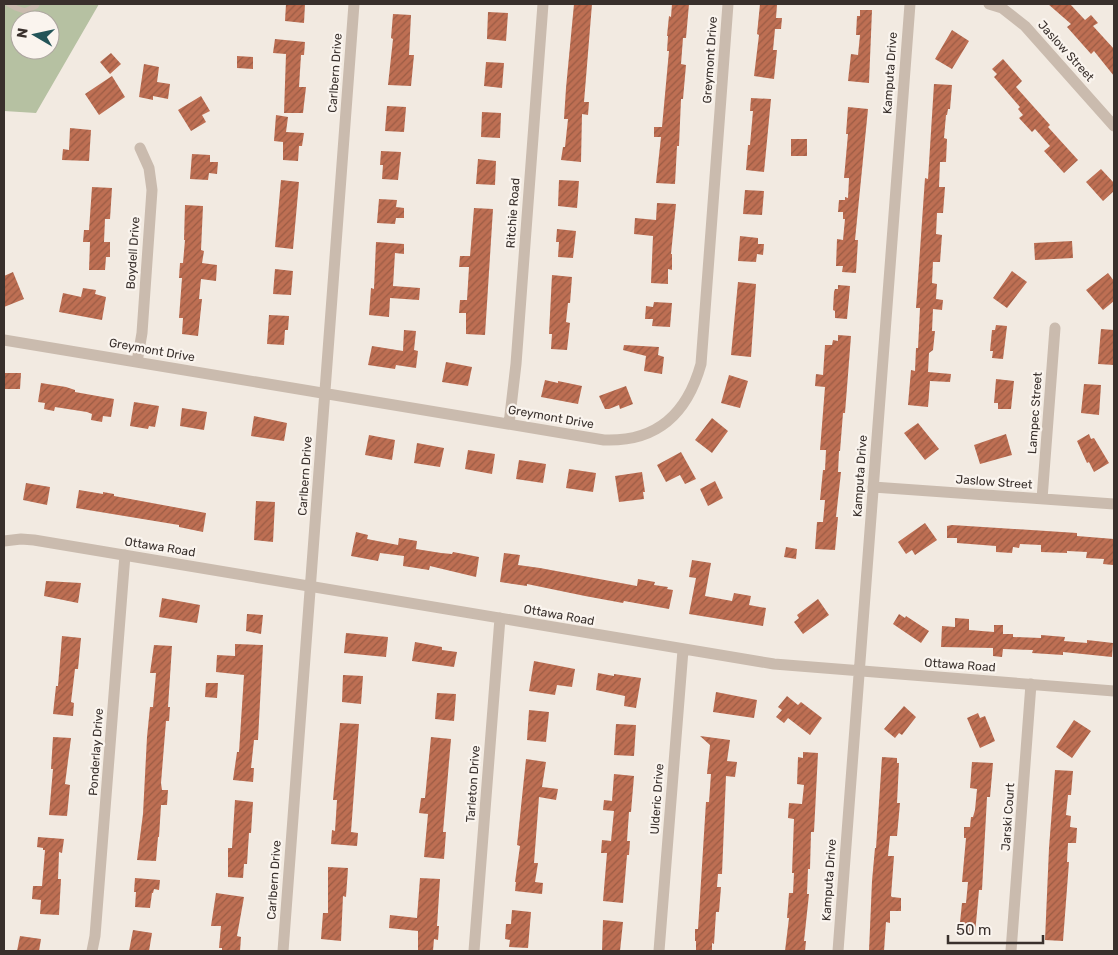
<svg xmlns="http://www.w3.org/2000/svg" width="1118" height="955" font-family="Rubik,sans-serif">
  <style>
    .grass { fill: #b6c1a2; fill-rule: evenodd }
    .building { fill: url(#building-hatch) }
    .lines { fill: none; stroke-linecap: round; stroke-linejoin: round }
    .service { stroke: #cabbae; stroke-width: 5.5 }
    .minor { stroke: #cabbae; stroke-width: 11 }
    .labels { text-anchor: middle; stroke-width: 4.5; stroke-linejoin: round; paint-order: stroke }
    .street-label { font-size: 12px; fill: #39302c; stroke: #faf4ee }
  </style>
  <defs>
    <pattern id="building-hatch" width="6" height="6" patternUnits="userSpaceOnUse" patternTransform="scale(1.25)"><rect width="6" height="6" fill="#be6f53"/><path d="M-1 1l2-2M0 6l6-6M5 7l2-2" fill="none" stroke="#9b5c45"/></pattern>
  </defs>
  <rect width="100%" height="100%" fill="#f2eae1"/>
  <!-- grass -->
  <path class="grass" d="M4,4H99L36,113L4,111ZM20,20H50V50H20Z"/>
  <!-- building -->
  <path class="building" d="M286,4H305L304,23L285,21Z
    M574,4H592L584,102H589L588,115L582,114L581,162L561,160L563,147H565L568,119H564L566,88Z
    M672,4H689L686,38H683L681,64L686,65L683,99H681L679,146H677L675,184L656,183L661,137H654V127H662L669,51H667L668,36H667L669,16L671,17Z
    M760,4L777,5L776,18H782L781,29H775L773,50H777L774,79L754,76L759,35L757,34Z
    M1048,4H1070L1085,20L1091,15L1098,23L1093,26L1114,49V76L1094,51L1091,54L1067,27L1071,24Z
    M860,10H872L869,83L848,81L851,54L858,55L860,35H856L857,16H860Z
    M488,12L508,13L506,41L487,39Z
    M393,14L411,15L409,55H414L411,86L388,85L393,39L391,38Z
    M952,30L969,41L952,69L935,59Z
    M275,39L305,42L304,55H301L299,87H306L303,113H284L286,54L273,53Z
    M111,53L121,64L110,74L100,62Z
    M237,56L253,57V69L237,68Z
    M1003,59L1022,81L1016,87L1050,125L1048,127L1078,160L1064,173L1044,151L1050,146L1035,129L1032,132L1019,118L1023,115L1018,109L1020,107L994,77L997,74L992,69Z
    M486,62L504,63L502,88L484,86Z
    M144,64L159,67L157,82L170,84L168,99L153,96V100L139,97Z
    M112,76L125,97L99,115L85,94Z
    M934,84L952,85L950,109H948L947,115H946L944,138L947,139L946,162H940L939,187H945L943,213H937L936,234L942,235L940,262H933L932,283L937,284L936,299L943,300L942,310L933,309L932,331H935L933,350L929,353L928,372L951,374L950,382L930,381L928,407L908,405L911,370L915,371L916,348H918L920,308H916L925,178L928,179Z
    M201,96L210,111L202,115L206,122L191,131L178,110Z
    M751,98L771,99L764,172L746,170L748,145H750L753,111H750Z
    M387,106L406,107L404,132L385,131Z
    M848,107L868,109L855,240H858L856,273L842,272L843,266H836L837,239L843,240L845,219H843V212H838L839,200H845V197L848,198L849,178H844L848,134H846Z
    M482,112L501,113L500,138L481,137Z
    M276,115L288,117L286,132L304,133L302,146H299L298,161L283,160V142L274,141Z
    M70,128L91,130L89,161L62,160L63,149L69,150Z
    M791,139H807V156H791Z
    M381,151L401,152L398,180L382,179L383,165H380Z
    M192,154L210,155V162H218L217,174L209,173L208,180L190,179Z
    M478,159L496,161L495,185L476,184Z
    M1101,169L1114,183V191L1103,201L1086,182Z
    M281,180L299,182L293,249L275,247Z
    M559,180L579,181L577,208L558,206Z
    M92,187L112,188L110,219H105L104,242H110V257H106L105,270H89L90,242H83L84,230H89Z
    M745,190L764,191L762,215L743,214Z
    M379,199L397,200L396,207L404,208V218H396L395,224L377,223Z
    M657,203L676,204L671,254H672V270L668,269V284L651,283L653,236L634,234L635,218L656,220Z
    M185,205L203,206L201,250L204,251L202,263L217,265L216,281L201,279L199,299H202L198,336L182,334L183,318H179L182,278H179L180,263H183L185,240H184Z
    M474,208L493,209L485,335L466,334V313H459L460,300H467L469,267H459L460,256H470Z
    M557,229L576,231L573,258L558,257L559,242H556Z
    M740,236L758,238V244H764L763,255L757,254L756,262L738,261Z
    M1072,241L1073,258L1035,260L1034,243Z
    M376,242L404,244V254L395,253L393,286L420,288L419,300L390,298L389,317L369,315L371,288L374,289Z
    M275,269L293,271L291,295L273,294Z
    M1012,271L1027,282L1007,308L993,298Z
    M13,272L24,299L4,307V276Z
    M1108,273L1114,281V301L1103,310L1086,290Z
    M552,275L572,277L570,303H568L566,322L570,323L567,350L551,349L552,334H549Z
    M738,282L756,284L751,357L731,355Z
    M838,285L850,286L847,319L835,318V311L833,310L834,292L835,289H838Z
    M83,288L96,290L95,294L106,297L102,320L59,312L63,293L81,297Z
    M654,302L672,303L670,327L652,326L653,319H645L646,306L653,307Z
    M269,315L289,316L288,330H285L284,345L267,344Z
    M996,325L1007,326L1003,359L992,358L993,351H990L992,330H995Z
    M1101,329L1114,330V365L1098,364Z
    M404,330L416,331L414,350L418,351L416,368L396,365L395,369L368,365L372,346L403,351Z
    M838,335L851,336L845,413H843L840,451H839L838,472H841L836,517H838L835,550L815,549L817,522H823L825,500H820L823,470H825L826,450H820L825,387L815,386L816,374L823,375L825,345H832L833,340L838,341Z
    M624,345L659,347L658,355L664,357L662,374L644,371L646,356L623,350Z
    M446,362L472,367L468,386L442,382Z
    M4,373H21L20,389H4Z
    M729,375L748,381L740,408L721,403Z
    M996,379L1014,381L1011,409H998V403H994Z
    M545,380L558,383V381L582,386L578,404L541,397Z
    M41,383L66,387L75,390V392L114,399L111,417L103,416L102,422L91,420L92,414L87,412L55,407L54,411L44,409L45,403L38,402Z
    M1084,384L1101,385L1099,415L1081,413Z
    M626,386L633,404L620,409L619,405L609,409H605L599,396Z
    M134,402L159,406L155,427L149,426L148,429L130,426Z
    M182,408L207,412L204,430L180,426Z
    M254,416L287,423L284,441L251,436Z
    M712,418L728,431L712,453L695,440Z
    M918,423L939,449L925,460L904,433Z
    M1006,434L1012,455L980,464L974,445Z
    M1089,434L1091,439L1094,438L1109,463L1094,472L1089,462L1087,463L1077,441Z
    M369,435L395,440L392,460L365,455Z
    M417,443L444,448L440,467L414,463Z
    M468,450L495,454L492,474L465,469Z
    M681,452L696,479L685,484L680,475L666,482L657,465Z
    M519,460L546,464L543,483L516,479Z
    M569,469L596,473L593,492L566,488Z
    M642,472L645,492H643L644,499L619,502L615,476Z
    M715,481L723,498L708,506L700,489Z
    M26,483L50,487L47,505L23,500Z
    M79,490L103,494V492L114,494V496L206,513L203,532L179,527V525L76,508Z
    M256,501L275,502L273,542L254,540Z
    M925,523L937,540L915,555L912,550L906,554L898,542Z
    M952,525L1077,533V536L1114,539L1113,565L1103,564L1104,559L1086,558L1087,552L1067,551V553L1041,552V545L1020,544L1019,548L1013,547L1012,553L996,552V546L957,543V538H947V526Z
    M356,532L368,535L367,539L398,545L399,538L417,541L416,549L441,553L452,554L453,552L479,557L476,577L430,566L429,570L403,566L404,556L380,553L378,561L351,556Z
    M786,547L797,549L796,559L784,557Z
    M504,553L520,555L518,565L540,568L637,586L638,579L655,582L654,585L668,587L667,589L673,590L669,609L624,601L623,603L585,596L527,584V586L500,582Z
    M692,560L711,563L705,596L732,601L734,593L751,596L749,605L766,608L763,626L689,614L696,578L689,577Z
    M46,581L81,583L78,603L44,596Z
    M162,598L200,605L197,623L159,617Z
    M818,599L829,615L803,634L794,622L799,618L797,615Z
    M247,614L263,615L261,634L246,631Z
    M899,614L905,618L906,616L929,631L921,643L893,624Z
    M955,618L969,619V630L994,632V625H1003V634H1013V637L1041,638V635L1065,637L1064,641L1087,643V640L1113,643L1112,657L1063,652V655L1032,653L1033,650L1003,649L1002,657L993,656V648L941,647L942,626L955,627Z
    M346,633L388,637L386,657L344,653Z
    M62,636L81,638L78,669H75L71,702L74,703L73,716L53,714L56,686H58Z
    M415,642L442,647V650L457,652L454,667L412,661Z
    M235,644L263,645L258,740H254L251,768H254L253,782L233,780L237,752H239L244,675L216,672L217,655L235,656Z
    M154,645L172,646L168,707H170L169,721H166L161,783L162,790H168L167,805H161L159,837H158L156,861L137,860L143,814L147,737L150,707H153L156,673H150Z
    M534,661L575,669L572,687L557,685L555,695L529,691Z
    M598,673L614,676V674L641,678L636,708L624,706L625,696L596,690Z
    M343,675L363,676L361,704L342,702Z
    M206,683H218L217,698L205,697Z
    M716,692L757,700L754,718L713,712Z
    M437,693L456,694L454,721L435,719Z
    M787,696L798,705L801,702L822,718L810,735L788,718L784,723L776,717L782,710L778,707Z
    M904,706L916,717L902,735L899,733L895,738L884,729Z
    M529,710L549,712L546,742L527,740Z
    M978,713L980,718L985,716L995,741L980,748L967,718Z
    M1074,720L1091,731L1072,758L1056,747Z
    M340,723L359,724L351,832L358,833L357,846L331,844L332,830L335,831L337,800H333Z
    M616,724L636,725L634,756L614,755Z
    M700,736L730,740L727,761L737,762L735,777L726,776L722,874H718L717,887H721L719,912H716L714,944L712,943V951H696V941H695V929H698L706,802H709L711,774H707L710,745Z
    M53,737L71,738L65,784L70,785L67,816L49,815L53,769H51Z
    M431,737L451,739L443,832H446L444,859L424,857L428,814L419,813L421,798H425Z
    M803,752L818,753L814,832H811L810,869H808L807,894H809L804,941H806L805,951H785L789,918H787L789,893H793L794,873H792L794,819L788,818L789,803L802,804L804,785L797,784L798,757L803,758Z
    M882,757L897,758V763H899L897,803H900L897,836H890L888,856H894L891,896L892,897L901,898V911H890V923L886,922L884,951H869L872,881L875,848H876Z
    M526,759L546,762L542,787L558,789L556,800L539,797L534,863H538L535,882L543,883L542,894L515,891L516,882H515L520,846L517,845Z
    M972,762L993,763L990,797H987L982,890H979L975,934L959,932L962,903H966L968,882H962L966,838H964V827H970L971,817H973L975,810L977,789L970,788Z
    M1055,770L1073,771L1071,795H1068L1066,815L1071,816L1070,827L1077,828L1076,843H1068L1067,862H1069L1063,941L1045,940L1049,848Z
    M614,774L634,776L631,812H629L627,841H630L629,855H627L623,903L603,901L607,853H601L602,840L611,841L614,811L603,810L604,800L612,801Z
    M235,800L253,802L251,833H249L247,864H244L243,878L228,877V848H232Z
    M38,837L64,839L62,853L59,852L58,879H61L59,915L40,914L41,900L32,899L33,886H42L45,850H43V848L37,847Z
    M328,867L348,868L346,897L343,896L341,941L321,939L323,913H328Z
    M135,878L160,880L159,890L154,889L153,893H152L150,908L135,907L136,892H134Z
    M420,878L440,879L437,926H439L438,940L434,939L433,951H418V931L389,928L390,915L417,918Z
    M216,893L244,897L237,936L241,937L240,951H222V948H219L221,926H211Z
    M512,910L531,912L528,948L509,947L510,940L505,939L506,924H511Z
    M603,920L623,922L620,951H602Z
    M133,930L152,933L149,951H129Z
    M20,936L41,939L39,951H17Z"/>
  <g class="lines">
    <!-- service -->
    <path class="service" d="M9,4L16,8L25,11L36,6L37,4"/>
    <!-- minor -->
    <path class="minor" d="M989,4L1002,8L1025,26L1114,126
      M4,340L604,440C657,442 687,414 701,364L728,4
      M137,362L142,333L152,190L149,168L140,148
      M509,424L516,364L543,4
      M873,487L1114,504
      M1042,499L1055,328
      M4,541L21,539L34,540L774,664L1114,691
      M92,951L95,936L125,555
      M283,951L354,4
      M474,951L500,618
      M659,951L683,650
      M838,951L910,4
      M1011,951L1031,684"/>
  </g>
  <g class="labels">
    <!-- street labels -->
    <g class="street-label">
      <text transform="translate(1066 51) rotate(48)" y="4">Jaslow Street</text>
      <text transform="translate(710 60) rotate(-86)" y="4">Greymont Drive</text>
      <text transform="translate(335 73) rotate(-86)" y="4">Carlbern Drive</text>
      <text transform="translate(890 73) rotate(-86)" y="4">Kamputa Drive</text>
      <text transform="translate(513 213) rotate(-86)" y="4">Ritchie Road</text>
      <text transform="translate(133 253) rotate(-86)" y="4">Boydell Drive</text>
      <text transform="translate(152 350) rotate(10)" y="4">Greymont Drive</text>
      <text transform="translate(1035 413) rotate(-86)" y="4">Lampec Street</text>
      <text transform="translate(551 417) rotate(10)" y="4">Greymont Drive</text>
      <text transform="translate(305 476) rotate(-86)" y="4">Carlbern Drive</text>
      <text transform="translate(860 476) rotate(-86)" y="4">Kamputa Drive</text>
      <text transform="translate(994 482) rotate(4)" y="4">Jaslow Street</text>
      <text transform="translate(160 547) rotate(9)" y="4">Ottawa Road</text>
      <text transform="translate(559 615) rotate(10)" y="4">Ottawa Road</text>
      <text transform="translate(960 665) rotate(4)" y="4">Ottawa Road</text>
      <text transform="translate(96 752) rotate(-86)" y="4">Ponderlay Drive</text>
      <text transform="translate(473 784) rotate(-86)" y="4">Tarleton Drive</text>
      <text transform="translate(657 799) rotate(-86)" y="4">Ulderic Drive</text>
      <text transform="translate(1008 817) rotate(-86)" y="4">Jarski Court</text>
      <text transform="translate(274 880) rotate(-86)" y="4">Carlbern Drive</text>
      <text transform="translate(829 880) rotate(-86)" y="4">Kamputa Drive</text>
    </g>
  </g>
  <!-- border -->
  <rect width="1118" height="955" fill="none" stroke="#39302c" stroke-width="10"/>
  <!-- north arrow -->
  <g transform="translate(35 35) rotate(279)"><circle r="24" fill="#faf4ee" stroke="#ada6a0"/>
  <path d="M0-4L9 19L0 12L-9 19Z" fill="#235458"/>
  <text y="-8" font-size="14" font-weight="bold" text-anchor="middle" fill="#39302c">N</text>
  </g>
  <!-- scale -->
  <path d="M948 935v8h95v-8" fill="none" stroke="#39302c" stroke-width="2.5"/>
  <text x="956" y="935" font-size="15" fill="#39302c" stroke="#faf4ee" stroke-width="4" paint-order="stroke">50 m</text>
</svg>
